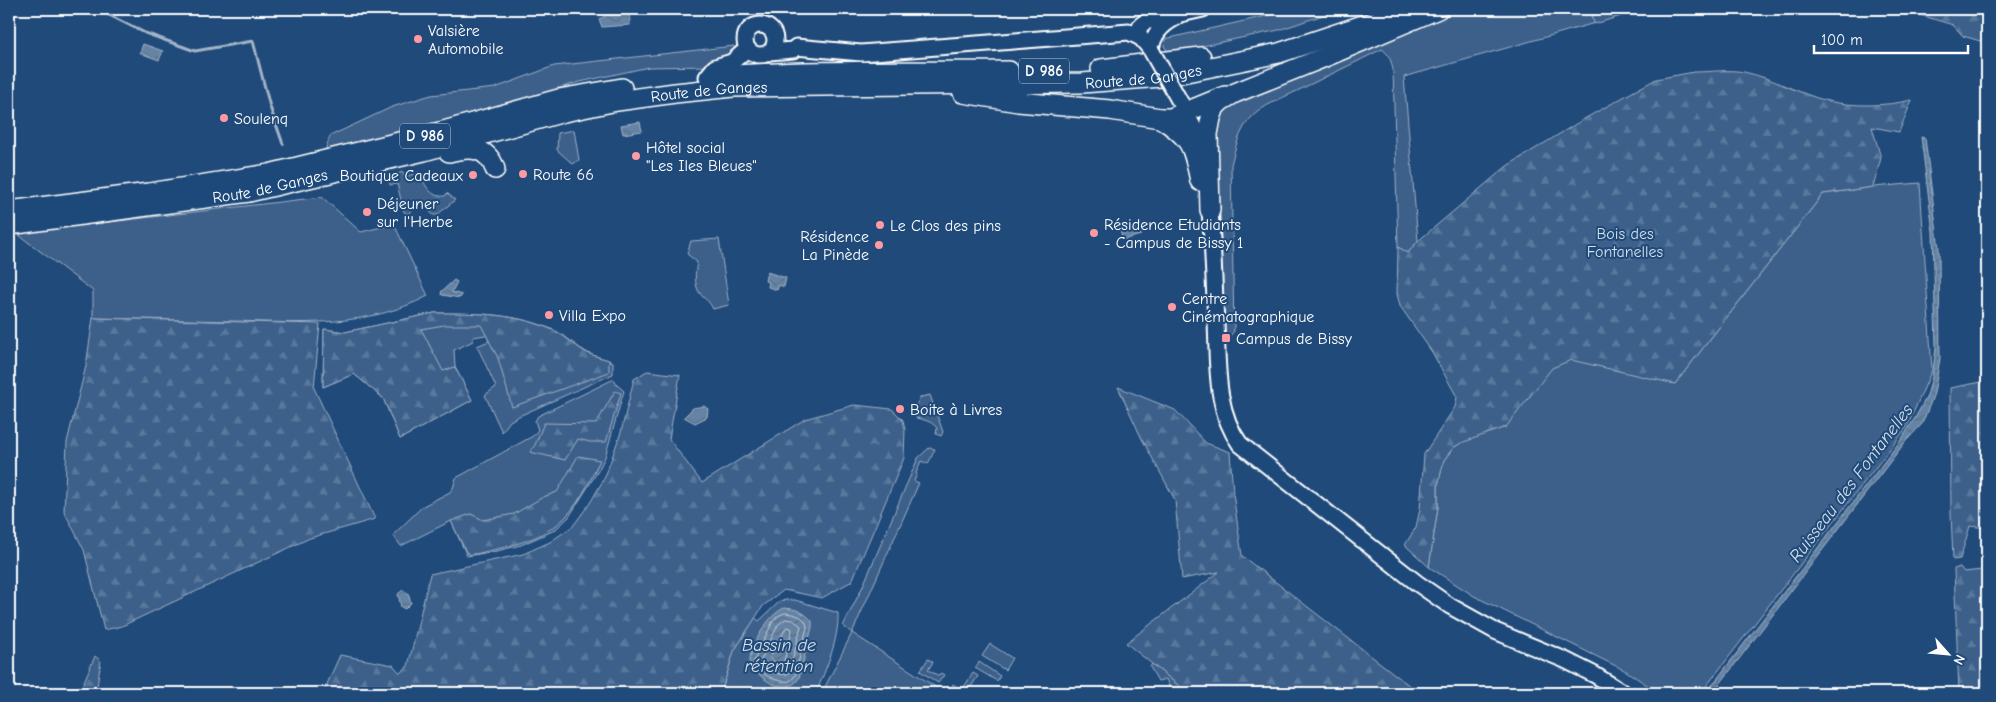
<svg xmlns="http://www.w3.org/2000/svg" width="1996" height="702" font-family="'Comic Neue',sans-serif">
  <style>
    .grass { fill: #3c618b; stroke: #9eb0c5 }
    .forest { fill: url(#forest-firs); stroke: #9eb0c5 }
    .water { fill: url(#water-waves); stroke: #a3b5c8 }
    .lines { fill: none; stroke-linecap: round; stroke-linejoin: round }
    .shore { stroke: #c1cddb; stroke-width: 1 }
    .stream { stroke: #a3b5c8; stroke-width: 3 }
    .tertiary-casing { stroke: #fff; stroke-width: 19 }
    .primary-casing { stroke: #fff; stroke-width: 22 }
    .tertiary { stroke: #1f4a7a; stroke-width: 15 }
    .primary { stroke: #1f4a7a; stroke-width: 19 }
    .tertiary-bridge-casing { stroke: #fff; stroke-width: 19; stroke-linecap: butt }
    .tertiary-bridge { stroke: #1f4a7a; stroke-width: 15 }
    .poi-dot { fill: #ff9aa2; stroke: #1f4a7a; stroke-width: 2 }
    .labels { text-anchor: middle; stroke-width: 4; stroke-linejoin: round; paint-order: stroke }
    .shield { fill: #1f4a7a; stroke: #bcc9d7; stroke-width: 1 }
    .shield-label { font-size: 15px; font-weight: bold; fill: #fff }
    .poi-label { font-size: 16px; fill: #fff; stroke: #1f4a7a; text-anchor: start }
    .street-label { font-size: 16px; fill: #fff; stroke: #1f4a7a }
    .park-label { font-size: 16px; fill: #d8dfe8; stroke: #1f4a7a }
    .water-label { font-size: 18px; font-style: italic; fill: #d8e0e8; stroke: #1f4a7a }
  </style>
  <defs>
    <pattern id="forest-firs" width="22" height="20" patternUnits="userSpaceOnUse" patternTransform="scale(1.25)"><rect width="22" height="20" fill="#3c618b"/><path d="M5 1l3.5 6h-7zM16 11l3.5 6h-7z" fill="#59799c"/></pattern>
    <pattern id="water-waves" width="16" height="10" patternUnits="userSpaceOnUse" patternTransform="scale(1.25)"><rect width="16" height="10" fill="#6583a4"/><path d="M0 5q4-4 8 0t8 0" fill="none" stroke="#5b6d81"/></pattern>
  </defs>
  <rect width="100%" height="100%" fill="#1f4a7a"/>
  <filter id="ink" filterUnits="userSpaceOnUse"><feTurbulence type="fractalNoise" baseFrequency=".02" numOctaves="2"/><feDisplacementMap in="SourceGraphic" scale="10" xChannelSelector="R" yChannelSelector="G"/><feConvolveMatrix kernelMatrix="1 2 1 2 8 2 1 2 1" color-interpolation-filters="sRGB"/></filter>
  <g filter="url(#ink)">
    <!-- grass -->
    <path class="grass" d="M1297,9H1341L1279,30L1169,53L1164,46L1165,39Z
      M1456,9H1635L1634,12L1404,77L1418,241L1408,253L1398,247L1393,70C1391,61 1390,55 1382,49C1355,63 1327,76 1299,90C1283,98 1262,105 1250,119C1239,131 1235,149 1231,165L1234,331L1229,337L1223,334L1220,202L1215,135L1225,103Z
      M734,46L735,53L710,66L649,67L580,82L324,154L330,136L392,107L431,95L495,88L554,66Z
      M574,130L579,160L573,164L557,150L558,133Z
      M403,172L404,177L420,172C424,184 430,198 445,196L447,193L455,200L437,215H433L423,203L418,204L408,214L404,212L397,184L390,185L388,177Z
      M1920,183L1932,370L1907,427L1701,693H1659L1626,671L1474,596L1429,567L1438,507V485L1444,460L1453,448L1461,443L1543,348L1675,384L1823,194L1873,187Z
      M322,197L361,232L394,224L428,296C366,328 302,323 234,321C187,320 140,319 93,318V291L16,233Z
      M719,239L729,305L713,309C710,303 708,301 703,297C693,287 695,274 697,262L687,254L691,241Z
      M434,313C476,313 517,313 556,331C568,337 576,347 588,353C596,357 605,358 613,362V374L519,416L510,421L502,432L485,395L496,387L477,346L489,341L486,335L473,337V341L454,350L455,367L472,400L400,439L383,398L354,374L323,387L324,329L345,332Z
      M614,379L616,384L624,391L605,457L598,471L569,517L555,530L521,545L497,551L467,556L451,521L401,546L393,535L423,506L450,492L453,488L456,478L533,436L538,430L535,421L538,416Z
      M930,395L943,432L941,436L936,434L937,428C931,421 925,420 916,418C915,410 915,404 921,397Z
      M929,448L935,449L928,464L921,461L916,473L917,474L914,481L919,483L852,633L945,693H822L852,633L843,626L862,588L918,458Z
      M785,600H795L838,613C839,641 826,668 816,693H721L734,651L755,618L759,621L778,603Z
      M990,644L1012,658L1005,670L982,656Z
      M928,659L933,662L928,670L939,676L941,673L944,675L938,683L920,671Z
      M979,662L1000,676L997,681L975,668Z
      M1152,664L1188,693H1163L1170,689L1166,679L1158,681L1150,667Z
      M973,673L978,676L967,693H955L950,690L953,684L962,690Z"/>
    <!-- forest -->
    <path class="forest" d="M1616,9H1659L1634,12L1595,24L1591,16Z
      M1900,9H1978L1987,12V43L1963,36L1953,25Z
      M1694,72C1710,72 1729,69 1744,72C1773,78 1799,94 1828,101C1854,107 1886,106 1912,100L1899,132L1872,127L1881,158L1873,187L1823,194L1675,384L1571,360L1552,368L1506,427L1461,443L1453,448L1444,460L1438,485V507L1429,567L1405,545L1416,527L1420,509L1424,454L1455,407L1457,397L1432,352L1400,306L1397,294L1398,247L1408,253L1418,241L1507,166L1584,119L1656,79Z
      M434,313C476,313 517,313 555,331C567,337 576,347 587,353C594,356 602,358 609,360V372L512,407L498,358L481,325H444L421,329L443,371L455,367L472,400L400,439L383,398L354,374L323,387L324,329L345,332Z
      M93,318L320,324L314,388L375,519L310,538L122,626L104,630L84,550L64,511L67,442L86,366Z
      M647,371L680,375L669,439L702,483L805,419L854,405L892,409L903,420L905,429L904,458L852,581L822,598L784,590L763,606L734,651L721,693H323L340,655L393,665L400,673L408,666L430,574L523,554L550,542L573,526L590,503L605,477L621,432L634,379Z
      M1987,381V532L1986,528L1970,526L1960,559L1953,560L1951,513L1950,388Z
      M1118,387L1175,410L1206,443L1230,452L1233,493L1242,556L1419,693H1188L1126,643L1219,572L1182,579L1175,500L1141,437Z
      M615,391L621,393L606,442H590L578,439L565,460L530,452L535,445L544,423L596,424Z
      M578,456L600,460C590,481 577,509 558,524C533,543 500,548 471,555L466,552L451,521L471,514L483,520L514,514L543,497L557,492Z
      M1987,558V693H1959L1954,569L1960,567L1964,572L1982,570L1984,561Z
      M95,656L101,661L96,693H79Z"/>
    <!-- water -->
    <path class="water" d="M621,9H625L630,17V25L602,27L599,19Z
      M143,44L163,51L159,60L140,53Z
      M640,122L642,131L623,134L621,125Z
      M1921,137L1925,138L1939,249L1940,359L1934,393L1930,404L1922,424L1906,441L1713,693H1706L1901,440L1915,418L1927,396L1932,377L1936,348L1933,232Z
      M1138,226L1141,235L1123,240L1120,231Z
      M767,272L786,278L784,287L779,285L777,290L768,287L769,282L765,281Z
      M454,280L457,282L452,292L462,295L460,298L442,295L441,292Z
      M704,406L708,409L707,417L695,423L684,417L693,408Z
      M403,590L408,593L411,603L405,609L401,607L398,594Z
      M784,608C796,609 803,611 812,621V627L799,678C786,699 756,677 749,661C753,643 767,616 784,608Z"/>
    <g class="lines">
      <!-- shore -->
      <path class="shore" d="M785,613C794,614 806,616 807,627L795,676L790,681C776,683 759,674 754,661L773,621L778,616Z
        M786,619L793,620L801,626L789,673C780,678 765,668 761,660L778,625Z
        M787,627L791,628L792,630L783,665L781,667L770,658Z"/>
      <!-- stream -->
      <path class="stream" d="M97,9L145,33L195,51L253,41L270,107L283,144"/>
      <defs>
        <path id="tertiary" d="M745 40a15 15 0 1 1 30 0a15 15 0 1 1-30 0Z
          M1137,35L1141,25L1145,22L1203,9
          M1151,50C1153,34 1162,25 1175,18
          M769,52L793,50L796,47L861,53L1129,32L1141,38L1151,50
          M707,77L715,67L732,62L747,49
          M1181,103L1200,140L1203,155
          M1209,200C1213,241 1214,282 1216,323C1218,364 1215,410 1240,444L1417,583L1450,606L1495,631L1565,660L1595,675L1624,693"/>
        <g id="primary">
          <path d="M1101,69L1201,57"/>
          <path d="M719,76C815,69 912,72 1009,71"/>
          <path d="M963,93L1018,102L1110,110L1160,118H1171L1225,96"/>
          <path d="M1160,118C1191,137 1193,146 1200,181"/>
          <path d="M449,152C470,147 487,146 495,169"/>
          <path d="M1210,210L1208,134L1211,118L1215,107L1221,101L1235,93L1325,57L1438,9"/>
          <path d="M9,211L149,193L269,174L440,132L559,99L622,88"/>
          <path id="s1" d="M9,225L249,192L424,151L564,112L617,101L675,93L733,87L1082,83L1162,77L1279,53L1411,9"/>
        </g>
      </defs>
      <!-- tertiary casing -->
      <use href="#tertiary" class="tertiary-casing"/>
      <!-- primary casing -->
      <use href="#primary" class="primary-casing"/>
      <!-- tertiary -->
      <use href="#tertiary" class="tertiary"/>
      <!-- primary -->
      <use href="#primary" class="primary"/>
      <defs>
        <path id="tertiary-bridge" d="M1151,50L1179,100"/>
      </defs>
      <!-- tertiary-bridge casing -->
      <use href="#tertiary-bridge" class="tertiary-bridge-casing"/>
      <!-- tertiary-bridge -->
      <use href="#tertiary-bridge" class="tertiary-bridge"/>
    </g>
  </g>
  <!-- markers -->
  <g class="poi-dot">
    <circle cx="418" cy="39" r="5"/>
    <circle cx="224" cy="118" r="5"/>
    <circle cx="636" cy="156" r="5"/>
    <circle cx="523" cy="174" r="5"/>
    <circle cx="473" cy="175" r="5"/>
    <circle cx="367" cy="212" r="5"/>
    <circle cx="880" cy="225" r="5"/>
    <circle cx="1094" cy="233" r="5"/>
    <circle cx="879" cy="245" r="5"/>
    <circle cx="1172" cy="307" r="5"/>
    <circle cx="549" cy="315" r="5"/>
    <rect x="1221" y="333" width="10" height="10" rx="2.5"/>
    <circle cx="900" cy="409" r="5"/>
  </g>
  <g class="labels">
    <!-- shield labels -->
    <g class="shield">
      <rect x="1019" y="58.5" width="50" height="25" rx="4"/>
      <rect x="400" y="123.5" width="50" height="25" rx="4"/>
    </g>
    <g class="shield-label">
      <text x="1044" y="76">D 986</text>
      <text x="425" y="141">D 986</text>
    </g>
    <!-- poi labels -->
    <g class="poi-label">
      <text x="428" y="36">Valsière<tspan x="428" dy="18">Automobile</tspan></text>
      <text x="234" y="124">Soulenq</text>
      <text x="646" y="153">Hôtel social<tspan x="646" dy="18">"Les Iles Bleues"</tspan></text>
      <text x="533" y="180">Route 66</text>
      <text x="463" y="181" text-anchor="end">Boutique Cadeaux</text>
      <text x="377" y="209">Déjeuner<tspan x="377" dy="18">sur l'Herbe</tspan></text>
      <text x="1104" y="230">Résidence Etudiants<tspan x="1104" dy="18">- Campus de Bissy 1</tspan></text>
      <text x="890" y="231">Le Clos des pins</text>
      <text x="869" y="242" text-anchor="end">Résidence<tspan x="869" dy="18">La Pinède</tspan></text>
      <text x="1182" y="304">Centre<tspan x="1182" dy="18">Cinématographique</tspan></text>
      <text x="559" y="321">Villa Expo</text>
      <text x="1236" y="344">Campus de Bissy</text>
      <text x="910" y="415">Boite à Livres</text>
    </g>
    <!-- street labels -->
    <g class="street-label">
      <text dy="6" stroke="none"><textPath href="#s1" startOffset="1149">Route de Ganges</textPath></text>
      <text dy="6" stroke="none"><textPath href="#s1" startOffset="714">Route de Ganges</textPath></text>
      <text dy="6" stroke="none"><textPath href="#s1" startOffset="264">Route de Ganges</textPath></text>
    </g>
    <!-- park labels -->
    <g class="park-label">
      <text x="1625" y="239">Bois des<tspan x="1625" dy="18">Fontanelles</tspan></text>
    </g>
    <!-- water labels -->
    <g class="water-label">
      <text transform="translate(1851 483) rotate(-53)" y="6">Ruisseau des Fontanelles</text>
      <text x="779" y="651">Bassin de<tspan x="779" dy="21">rétention</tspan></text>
    </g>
  </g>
  <!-- margin -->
  <rect width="1996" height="702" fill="none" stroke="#1f4a7a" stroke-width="30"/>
  <rect x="15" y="15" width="1966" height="672" fill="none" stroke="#fff" stroke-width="2" filter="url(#ink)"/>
  <!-- north arrow -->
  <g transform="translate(1948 654) rotate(117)" stroke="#1f4a7a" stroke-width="4" paint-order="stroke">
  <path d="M0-4L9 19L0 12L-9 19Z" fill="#ffffff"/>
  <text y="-8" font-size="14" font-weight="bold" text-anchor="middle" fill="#ffffff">N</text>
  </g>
  <!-- scale -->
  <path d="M1814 45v8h154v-8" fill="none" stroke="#ffffff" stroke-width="2.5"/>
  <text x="1821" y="45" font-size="15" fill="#ffffff" stroke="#1f4a7a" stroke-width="4" paint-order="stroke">100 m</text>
</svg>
